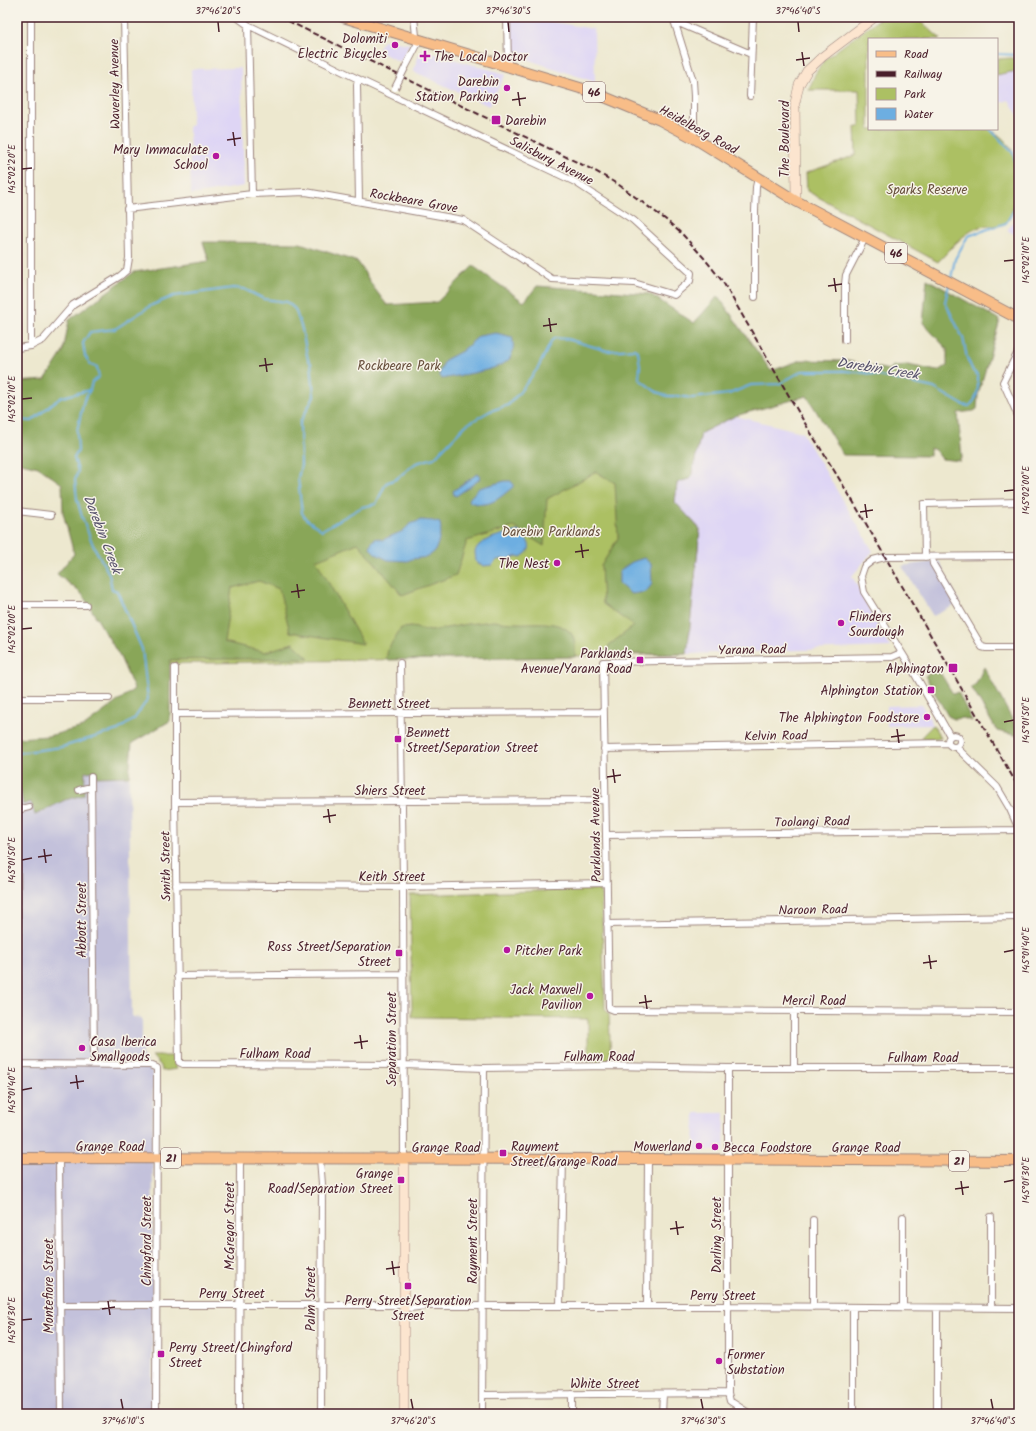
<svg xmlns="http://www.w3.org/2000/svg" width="1036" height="1431" font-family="Kalam,sans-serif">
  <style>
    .built { fill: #ded5f5 }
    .industrial { fill: #c3c1db }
    .green { fill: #acc063; stroke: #7b7047 }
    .forest { fill: #89a659; stroke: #6a6242 }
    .water { fill: #6daee1; stroke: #5c6686 }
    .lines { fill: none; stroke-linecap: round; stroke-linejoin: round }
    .stream { stroke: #6daee1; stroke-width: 2 }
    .street-casing { stroke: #9c847d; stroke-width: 8 }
    .secondary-casing { stroke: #9c847d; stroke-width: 10 }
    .primary-casing { stroke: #9c847d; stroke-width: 12 }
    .street { stroke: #fff; stroke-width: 6 }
    .secondary { stroke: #fce5cf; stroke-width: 9 }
    .primary { stroke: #f8bd88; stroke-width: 10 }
    .rail { stroke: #4a1f2b; stroke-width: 2; stroke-dasharray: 6 3; stroke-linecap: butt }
    .street-bridge-casing { stroke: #9c847d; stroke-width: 8; stroke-linecap: butt }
    .street-bridge { stroke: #fff; stroke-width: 6 }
    .ticks { fill: none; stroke: #4a1f2b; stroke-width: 1.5 }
    .poi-dot { fill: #b5179e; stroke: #f7f3e8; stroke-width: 1.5 }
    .labels { text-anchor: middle; stroke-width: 3; stroke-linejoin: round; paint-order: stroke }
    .shield { fill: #f7f3e8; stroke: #7e5f64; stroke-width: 1 }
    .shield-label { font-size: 12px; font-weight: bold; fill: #4a1f2b }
    .poi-label { font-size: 13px; fill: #4a1f2b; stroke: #f7f3e8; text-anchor: end }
    .street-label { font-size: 13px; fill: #4a1f2b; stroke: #f7f3e8 }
    .park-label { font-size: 13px; fill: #674f3c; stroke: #f7f3e8 }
    .water-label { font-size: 14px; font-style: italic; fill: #56516b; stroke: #f7f3e8 }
    .neatline { fill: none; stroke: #4a1f2b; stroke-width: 1.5 }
    .ticks-label { font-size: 10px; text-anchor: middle; fill: #4a1f2b }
  </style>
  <rect width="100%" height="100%" fill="#f7f3e8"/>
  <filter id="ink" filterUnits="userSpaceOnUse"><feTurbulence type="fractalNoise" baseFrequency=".025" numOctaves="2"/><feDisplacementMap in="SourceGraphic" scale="8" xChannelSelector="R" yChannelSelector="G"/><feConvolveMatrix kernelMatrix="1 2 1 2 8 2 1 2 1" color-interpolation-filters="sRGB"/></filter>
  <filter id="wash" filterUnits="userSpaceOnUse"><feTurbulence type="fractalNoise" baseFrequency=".012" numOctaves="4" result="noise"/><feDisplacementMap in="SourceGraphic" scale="16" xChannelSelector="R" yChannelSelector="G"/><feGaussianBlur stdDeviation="0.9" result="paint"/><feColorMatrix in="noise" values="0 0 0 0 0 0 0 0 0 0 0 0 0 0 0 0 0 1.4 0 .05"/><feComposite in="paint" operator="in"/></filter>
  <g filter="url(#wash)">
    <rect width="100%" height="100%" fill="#ede8cf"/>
    <!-- built -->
    <path class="built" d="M510,17H523L594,29L595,82L511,54Z
      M383,40L410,44L400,62L378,51Z
      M421,50L506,74L489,106L413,71Z
      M241,68L244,186L191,195L189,126L192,125L191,69Z
      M1010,72H1019V117L1009,100L997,104V75Z
      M1019,205V237L1007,230L1017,218Z
      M735,416L802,432L873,551L852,576L890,647L687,654L700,529L675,503L677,483L691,478L701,433Z
      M922,705L933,725L887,726V706Z
      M695,1113H725L724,1151L694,1150Z"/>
    <!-- industrial -->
    <path class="industrial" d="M939,561L960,603L933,616L902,566Z
      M96,771L97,777L129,776L132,1017L142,1018V1055L153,1074L152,1414H17V787H20L23,805L31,802L35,815L65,800L84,795L85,772Z"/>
    <!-- green -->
    <path class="green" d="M882,17H915L941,39H869V129H989C999,134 1011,144 1014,156C1016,163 1015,200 1013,208C1012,213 1010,219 1007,222C1000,229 986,224 977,228C962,234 949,251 938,262L807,191L806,173L856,155L855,127H860L859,90H809L815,74L825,59Z
      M1011,58L1019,59V72H1010L997,75V59Z
      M104,384L735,416L701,433L691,478L677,483L675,503L700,529L687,654L153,664Z
      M933,725L941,738H920Z
      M601,889L605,1009L609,1014L611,1063H588V1019L412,1017L410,895Z
      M152,1056H173V1062L177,1069L162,1071L161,1066Z"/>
    <!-- forest -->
    <path class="forest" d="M203,242L300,243L358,262L374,288L387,305L437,302L473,266L524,302L537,286L650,294L694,323L718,296L771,371L801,360L848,361L889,370L893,366L908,365L937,371L947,366V349L923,323L927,279L1000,320L978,395L977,409L974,411L958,413L962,458H960V461L942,459L935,450L930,448V456L843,455L807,396L735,416L701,433L691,478L677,483L675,502L700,529L687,654H607L609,645L634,626L603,604L601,566L618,538L615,483L596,472L547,499L544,546L514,527L467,541L456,575L402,595L358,543L316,560L363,644L290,632L279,589L259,581L232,588L224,642L265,652L293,643L309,658L170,660V721L132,743L129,776L96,777V771L85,772L84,795L65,800L35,815L31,802L23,805L20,787H17V738L48,736L83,727L134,689L120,657L82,594L57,574L74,554L63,513L62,484L38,467L17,462V382L45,380L63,352L69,320L134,272L209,261Z
      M494,621C501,622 508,623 516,623C533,624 556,619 570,632C576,638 575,649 575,657L386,660L388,649L401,628L412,627L431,631L467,624Z
      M984,667L1019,732V736L997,731L971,687L976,684Z
      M938,669L953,694L958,692L972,721L963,718L954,719L948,716L925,676Z"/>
    <!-- water -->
    <path class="water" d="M496,333L512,337C514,344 514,351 510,358C502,371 457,375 442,379L439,374L445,360L462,351L479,336Z
      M477,474L480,475L479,480L456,496L454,495L453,491Z
      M505,481H511L513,484V487C499,498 490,509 470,502L469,499L479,488Z
      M421,520L433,521L440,523L441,529L438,543L435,551L428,557L412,559L407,561L388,560L376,554L370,548L372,541L377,538L382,540L403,531L410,524Z
      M518,531C527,539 537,548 521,557L517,556L507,560L502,559L497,560L492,565L484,566L476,562C476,559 475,555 475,552C478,538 506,534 518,531Z
      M644,558L651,564L652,584L646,592L631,594L619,584V571L632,562Z"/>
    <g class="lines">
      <!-- stream -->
      <path class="stream" d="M997,54L1019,55
        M951,278L955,259L968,236L1006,223L1014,210L1017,198L1018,172L1013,153L990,129
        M17,420L32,421L53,403L62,397L90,390
        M17,753L62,747L118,730L134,719L148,699L142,649L117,591L112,589L109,574L93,545L82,517L77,499L75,480L78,471L74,458L78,451L77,431L84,400L90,390L92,382L99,377L97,367L90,364L85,356L83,343L90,332L115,329L152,305L174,296L233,288L244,289L264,299L287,302L295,309L302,329L308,360L311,363L314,396L300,423L301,465L298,478L302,513L306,519L322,530L362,507L376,504L386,483L396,479L416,463L434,458L466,425L490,411L508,405L519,393L538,368L552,340L555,338L567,339L608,351L634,349L638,351L640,366L639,379L655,391L667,396H678L692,398L729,394L751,385L779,384L802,371H846L866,373L934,388L963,405L969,406C979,399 978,387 978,376L973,371L967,358L963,338L945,302L949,285"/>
    </g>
  </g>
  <g filter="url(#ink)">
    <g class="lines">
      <defs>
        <path id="street" d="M507,17L508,66
          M673,17L693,81L694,96V138
          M674,21L751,54
          M248,25L252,194
          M406,66L417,45L414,17
          M358,79L357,85L359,201
          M750,96L753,17
          M127,209L252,194L306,192L463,220L552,279L634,283L674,295L690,281L691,273L633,220L575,182L358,79L248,25L237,17
          M755,297V211L756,187L758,178
          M845,340V284L846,275L865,238
          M31,346V17
          M17,348L31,346L43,340L73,305L120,276L127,270L129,258L124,17
          M1019,350L1003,382L1019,418
          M17,511L51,515
          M925,557L924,504L1019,502
          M932,557L933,564L982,647L986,648H1019
          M17,605H86
          M901,653L892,657L603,662L609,1008L614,1010L1019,1012
          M400,663L403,881L404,1160
          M175,668V802L179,1062L183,1064L404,1065L484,1068L607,1066L728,1068H1019
          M17,698H109
          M175,714L604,712
          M948 741a6 6 0 1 1 12 0a6 6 0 1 1-12 0Z
          M950,736L912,669L864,592L861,576L864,567L873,560L885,557L1019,556
          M956,747L997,787L1010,809L1019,829
          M604,749L948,743
          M91,777L94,1063
          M79,790L91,787
          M175,802L605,800
          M606,835L1019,830
          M176,885L403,887L607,883
          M607,924L1019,917
          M177,976L404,974
          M17,1064L150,1065L157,1068L156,1414
          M18,1064L17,810L29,807
          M728,1068V1393L730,1401L750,1414
          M794,1068V1011
          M59,1158L61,1414
          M320,1159L322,1184L321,1414
          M59,1305H406
          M404,1306L410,1308L426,1306H727L1019,1308
          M560,1306L563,1159
          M647,1306L648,1159
          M813,1307V1220
          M853,1307V1414
          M903,1307V1217
          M991,1308V1217
          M482,1395L728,1393
          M239,1414L240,1158
          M482,1414L484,1068
          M572,1414V1394
          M662,1414L663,1394
          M937,1414V1308"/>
        <path id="secondary" d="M796,201L795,103L799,85L807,71L822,57L875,17
          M404,1414V1160"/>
        <path id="primary" d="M343,17L590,91L660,120L694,138L796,201L1019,319
          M17,1158L648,1159L1019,1161"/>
      </defs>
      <!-- street casing -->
      <use href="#street" class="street-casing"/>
      <!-- secondary casing -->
      <use href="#secondary" class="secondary-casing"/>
      <!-- primary casing -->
      <use href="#primary" class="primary-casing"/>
      <!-- street -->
      <use href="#street" class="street"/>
      <!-- secondary -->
      <use href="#secondary" class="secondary"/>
      <!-- primary -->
      <use href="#primary" class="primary"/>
      <!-- rail -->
      <path class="rail" d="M280,17L595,171L619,185L665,219L683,235L704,258L723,282L803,420L854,503L1019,788"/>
      <defs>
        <path id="street-bridge" d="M395,88L406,66"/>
      </defs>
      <!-- street-bridge casing -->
      <use href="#street-bridge" class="street-bridge-casing"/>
      <!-- street-bridge -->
      <use href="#street-bridge" class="street-bridge"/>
    </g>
  </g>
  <!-- ticks -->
  <path class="ticks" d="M218,22L219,32M508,22L509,32M798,22L799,32M802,52L804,66M796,60L810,58M518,92L520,106M512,100L526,98M233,132L235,146M227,140L241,138M22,169L32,168M1004,261L1014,260M834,278L836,292M828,286L842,284M549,318L551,332M543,326L557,324M265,358L267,372M259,366L273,364M22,399L32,398M1004,491L1014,490M865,504L867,518M860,512L873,510M581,544L583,558M575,552L589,550M297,584L299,598M291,592L305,590M22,629L32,628M1004,722L1014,720M897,729L899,743M891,737L905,735M613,769L615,783M607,777L621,775M328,809L330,823M323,817L336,815M44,849L46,863M38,857L52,855M22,860L32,858M1004,952L1014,950M929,955L931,969M923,963L937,961M645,995L647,1009M639,1003L652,1001M360,1035L362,1049M354,1043L368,1041M76,1075L78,1089M70,1083L84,1081M22,1090L32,1088M961,1181L963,1195M1004,1182L1014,1180M955,1189L969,1187M676,1221L678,1235M670,1229L684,1227M392,1261L394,1275M386,1269L400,1267M108,1301L110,1315M102,1309L115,1307M22,1320L32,1319M121,1399L123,1409M411,1399L413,1409M701,1399L703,1409M991,1399L993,1409"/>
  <!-- markers -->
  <g class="poi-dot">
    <circle cx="395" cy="45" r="4"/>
    <path d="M423 50h4v4h4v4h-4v4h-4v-4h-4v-4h4z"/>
    <circle cx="507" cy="88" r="4"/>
    <rect x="491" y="115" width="10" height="10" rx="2"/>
    <circle cx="216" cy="156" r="4"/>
    <circle cx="557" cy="563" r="4"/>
    <circle cx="841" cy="623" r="4"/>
    <rect x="636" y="656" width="8" height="8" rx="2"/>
    <rect x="948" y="663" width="10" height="10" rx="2"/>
    <rect x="927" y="686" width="8" height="8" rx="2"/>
    <circle cx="927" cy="717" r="4"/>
    <rect x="394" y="735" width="8" height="8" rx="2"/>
    <circle cx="507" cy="950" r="4"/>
    <rect x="395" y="949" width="8" height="8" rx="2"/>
    <circle cx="590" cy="996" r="4"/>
    <circle cx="82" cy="1048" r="4"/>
    <circle cx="699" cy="1146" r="4"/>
    <circle cx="715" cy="1147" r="4"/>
    <rect x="499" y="1149" width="8" height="8" rx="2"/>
    <rect x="397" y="1176" width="8" height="8" rx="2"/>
    <rect x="404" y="1282" width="8" height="8" rx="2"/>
    <rect x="157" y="1350" width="8" height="8" rx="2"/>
    <circle cx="719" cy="1361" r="4"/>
  </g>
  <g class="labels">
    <!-- shield labels -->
    <g class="shield">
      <rect x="583" y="82" width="22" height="20" rx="3"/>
      <rect x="885" y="243" width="22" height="20" rx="3"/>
      <rect x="161" y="1148" width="20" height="20" rx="3"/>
      <rect x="949" y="1151" width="20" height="20" rx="3"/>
    </g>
    <g class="shield-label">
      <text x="594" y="96">46</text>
      <text x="896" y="257">46</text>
      <text x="171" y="1162">21</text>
      <text x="959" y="1165">21</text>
    </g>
    <!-- poi labels -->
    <g class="poi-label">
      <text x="387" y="43">Dolomiti<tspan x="387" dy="15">Electric Bicycles</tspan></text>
      <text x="434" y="61" text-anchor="start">The Local Doctor</text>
      <text x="499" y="86">Darebin<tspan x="499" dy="15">Station Parking</tspan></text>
      <text x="505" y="125" text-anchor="start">Darebin</text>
      <text x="208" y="154">Mary Immaculate<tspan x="208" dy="15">School</tspan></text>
      <text x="549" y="568">The Nest</text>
      <text x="849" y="621" text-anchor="start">Flinders<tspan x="849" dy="15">Sourdough</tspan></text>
      <text x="632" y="658">Parklands<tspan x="632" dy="15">Avenue/Yarana Road</tspan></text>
      <text x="944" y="673">Alphington</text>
      <text x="923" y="695">Alphington Station</text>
      <text x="919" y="722">The Alphington Foodstore</text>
      <text x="406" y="737" text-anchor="start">Bennett<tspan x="406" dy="15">Street/Separation Street</tspan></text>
      <text x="391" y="951">Ross Street/Separation<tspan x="391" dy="15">Street</tspan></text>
      <text x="515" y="955" text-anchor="start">Pitcher Park</text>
      <text x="582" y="994">Jack Maxwell<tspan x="582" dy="15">Pavilion</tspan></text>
      <text x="90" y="1046" text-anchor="start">Casa Iberica<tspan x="90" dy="15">Smallgoods</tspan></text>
      <text x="511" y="1151" text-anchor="start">Rayment<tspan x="511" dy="15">Street/Grange Road</tspan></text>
      <text x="691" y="1151">Mowerland</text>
      <text x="723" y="1152" text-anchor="start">Becca Foodstore</text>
      <text x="393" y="1178">Grange<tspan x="393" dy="15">Road/Separation Street</tspan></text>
      <text x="408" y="1305" text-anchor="middle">Perry Street/Separation<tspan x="408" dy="15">Street</tspan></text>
      <text x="169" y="1352" text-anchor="start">Perry Street/Chingford<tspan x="169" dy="15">Street</tspan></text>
      <text x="727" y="1359" text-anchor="start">Former<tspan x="727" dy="15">Substation</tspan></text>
    </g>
    <!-- street labels -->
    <g class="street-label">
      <text transform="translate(114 84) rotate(-91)" y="5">Waverley Avenue</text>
      <text transform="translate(699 129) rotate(29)" y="5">Heidelberg Road</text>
      <text transform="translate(784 139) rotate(-90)" y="5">The Boulevard</text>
      <text transform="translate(552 160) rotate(27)" y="5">Salisbury Avenue</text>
      <text transform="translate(414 200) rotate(10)" y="5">Rockbeare Grove</text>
      <text transform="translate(752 649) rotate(-1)" y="5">Yarana Road</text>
      <text x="389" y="708">Bennett Street</text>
      <text transform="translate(776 735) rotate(-1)" y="5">Kelvin Road</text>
      <text x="390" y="795">Shiers Street</text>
      <text transform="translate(812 821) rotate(-1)" y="5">Toolangi Road</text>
      <text transform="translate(595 835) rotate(-91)" y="5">Parklands Avenue</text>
      <text transform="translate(165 866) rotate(-91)" y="5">Smith Street</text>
      <text x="392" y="881">Keith Street</text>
      <text transform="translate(813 909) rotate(-1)" y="5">Naroon Road</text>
      <text transform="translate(81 920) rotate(-90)" y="5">Abbott Street</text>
      <text x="814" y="1005">Mercil Road</text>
      <text transform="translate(391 1039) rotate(-90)" y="5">Separation Street</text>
      <text x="275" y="1058">Fulham Road</text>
      <text x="599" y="1061">Fulham Road</text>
      <text x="923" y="1062">Fulham Road</text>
      <text x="110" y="1151">Grange Road</text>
      <text x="446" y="1152">Grange Road</text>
      <text x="866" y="1152">Grange Road</text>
      <text transform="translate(229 1226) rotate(-90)" y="5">McGregor Street</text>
      <text transform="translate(716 1235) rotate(-90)" y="5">Darling Street</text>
      <text transform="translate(146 1241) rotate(-90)" y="5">Chingford Street</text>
      <text transform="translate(472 1241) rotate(-90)" y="5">Rayment Street</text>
      <text transform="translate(48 1286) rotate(-90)" y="5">Montefiore Street</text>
      <text x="232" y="1298">Perry Street</text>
      <text x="723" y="1300">Perry Street</text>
      <text transform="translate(310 1299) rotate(-90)" y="5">Palm Street</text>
      <text x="605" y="1388">White Street</text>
    </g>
    <!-- park labels -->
    <g class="park-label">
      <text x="927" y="194">Sparks Reserve</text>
      <text x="399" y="370">Rockbeare Park</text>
      <text x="551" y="536">Darebin Parklands</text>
    </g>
    <!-- water labels -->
    <g class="water-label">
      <text transform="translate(878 368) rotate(9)" y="5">Darebin Creek</text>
      <text transform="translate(103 534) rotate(69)" y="5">Darebin Creek</text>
    </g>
  </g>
  <!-- margin -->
  <rect width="1036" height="1431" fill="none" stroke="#f7f3e8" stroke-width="44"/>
  <!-- legend -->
  <rect x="868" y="38" width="130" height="92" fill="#f7f3e8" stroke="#b29e9c"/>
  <rect x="876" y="51" width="20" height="6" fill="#f8bd88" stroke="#b29e9c"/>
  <text x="904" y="58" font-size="12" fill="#4a1f2b">Road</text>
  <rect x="876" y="71" width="20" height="6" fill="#4a1f2b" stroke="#b29e9c"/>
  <text x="904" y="78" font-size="12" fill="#4a1f2b">Railway</text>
  <rect x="876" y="88" width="20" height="12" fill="#acc063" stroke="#b29e9c"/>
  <text x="904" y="98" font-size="12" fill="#4a1f2b">Park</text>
  <rect x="876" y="108" width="20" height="12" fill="#6daee1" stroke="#b29e9c"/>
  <text x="904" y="118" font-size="12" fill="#4a1f2b">Water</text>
  <rect x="22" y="22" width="992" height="1387" class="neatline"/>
  <g class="ticks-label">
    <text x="218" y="14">37°46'20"S</text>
    <text x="508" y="14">37°46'30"S</text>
    <text x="798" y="14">37°46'40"S</text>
    <text transform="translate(11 169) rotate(-90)" y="4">145°02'20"E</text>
    <text transform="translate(1025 260) rotate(-90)" y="4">145°02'10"E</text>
    <text transform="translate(11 399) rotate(-90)" y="4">145°02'10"E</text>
    <text transform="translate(1025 490) rotate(-90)" y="4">145°02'00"E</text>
    <text transform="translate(11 629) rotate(-90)" y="4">145°02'00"E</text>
    <text transform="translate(1025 720) rotate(-90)" y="4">145°01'50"E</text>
    <text transform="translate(11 860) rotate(-90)" y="4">145°01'50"E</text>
    <text transform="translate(1025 950) rotate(-90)" y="4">145°01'40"E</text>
    <text transform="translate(11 1090) rotate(-90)" y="4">145°01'40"E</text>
    <text transform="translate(1025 1180) rotate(-90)" y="4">145°01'30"E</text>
    <text transform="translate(11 1320) rotate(-90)" y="4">145°01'30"E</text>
    <text x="123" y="1424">37°46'10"S</text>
    <text x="413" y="1424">37°46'20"S</text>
    <text x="703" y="1424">37°46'30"S</text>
    <text x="993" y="1424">37°46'40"S</text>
  </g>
</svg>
